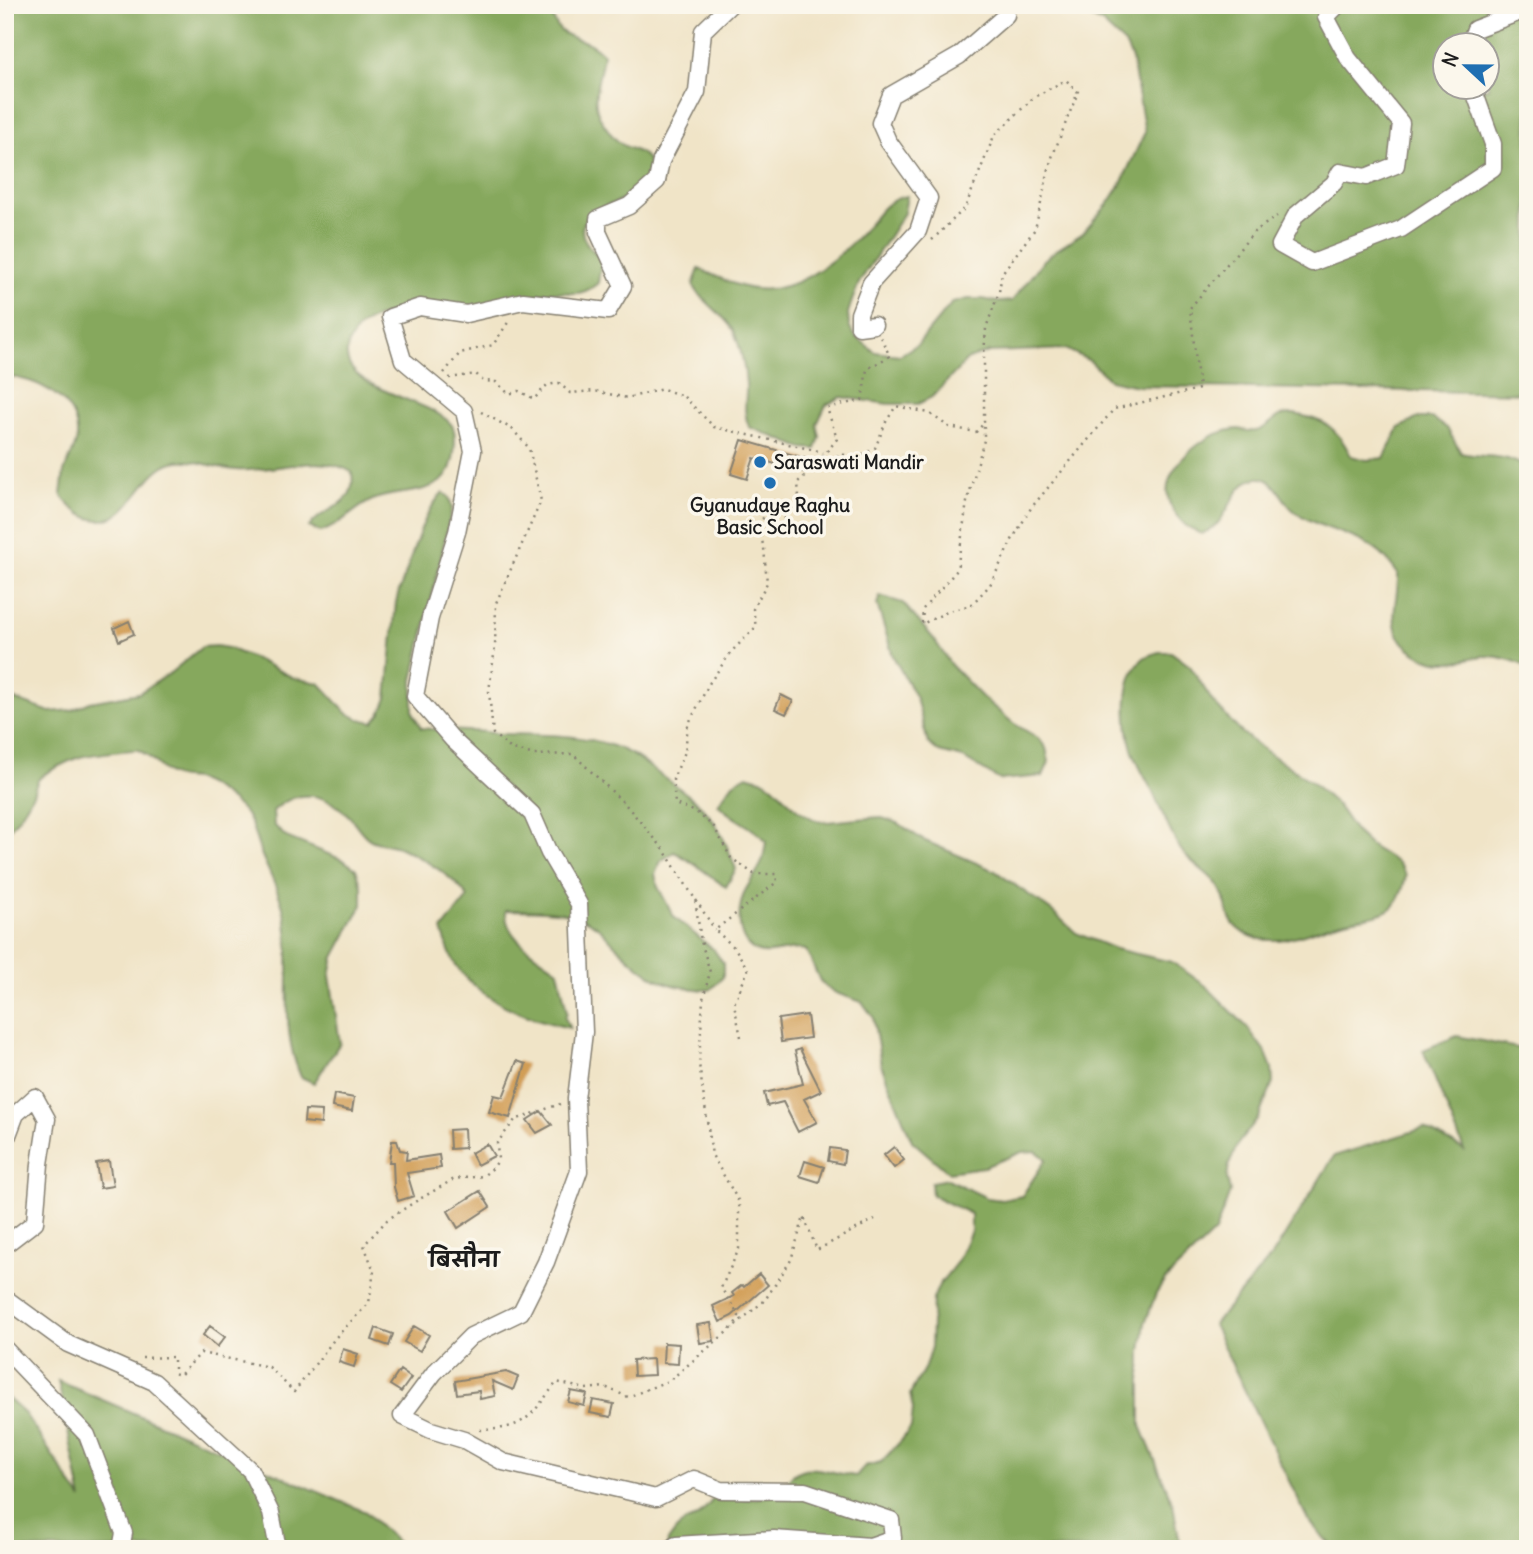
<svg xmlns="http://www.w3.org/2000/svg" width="1533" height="1554" font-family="Delius,'Playpen Sans Deva',sans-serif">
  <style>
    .forest { fill: #86a85d; stroke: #51623c; stroke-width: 2; fill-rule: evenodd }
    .building { fill: #d19d54 }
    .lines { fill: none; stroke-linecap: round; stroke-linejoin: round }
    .minor-casing { stroke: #868072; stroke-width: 19 }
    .path { stroke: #868072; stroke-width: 2.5; stroke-dasharray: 2 5; stroke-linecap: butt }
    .minor { stroke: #fff; stroke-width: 16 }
    .poi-dot { fill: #1f6fb2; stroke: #fbf7ec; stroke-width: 2.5 }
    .labels { text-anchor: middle; stroke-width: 7; stroke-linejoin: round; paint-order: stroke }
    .poi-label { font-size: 19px; font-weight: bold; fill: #1c1c1c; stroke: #fbf7ec; text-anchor: start }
    .neighbourhood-label { font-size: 21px; font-weight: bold; fill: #1c1c1c; stroke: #fbf7ec }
  </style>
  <rect width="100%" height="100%" fill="#fbf7ec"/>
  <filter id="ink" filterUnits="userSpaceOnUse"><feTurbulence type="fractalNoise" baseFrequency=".0143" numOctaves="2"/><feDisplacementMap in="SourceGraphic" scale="14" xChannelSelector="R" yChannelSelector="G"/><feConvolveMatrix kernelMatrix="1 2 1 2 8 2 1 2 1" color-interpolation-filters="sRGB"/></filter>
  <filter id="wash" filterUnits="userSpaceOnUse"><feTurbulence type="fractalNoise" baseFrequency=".00686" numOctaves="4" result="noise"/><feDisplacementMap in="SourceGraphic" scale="28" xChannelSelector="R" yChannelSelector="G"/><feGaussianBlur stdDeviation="1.57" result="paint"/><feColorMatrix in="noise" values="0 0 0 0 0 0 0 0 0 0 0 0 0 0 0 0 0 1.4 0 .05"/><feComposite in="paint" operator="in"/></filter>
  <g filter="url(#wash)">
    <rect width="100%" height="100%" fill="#f0e4c7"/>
    <!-- forest -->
    <path class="forest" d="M5,5H549C559,50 580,29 603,54C602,74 589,98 600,117C604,125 613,138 620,143C630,151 654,152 648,170C643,185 630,198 615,203C607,206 596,207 590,214C573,231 587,247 602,258L598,283C577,301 568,289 544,293C533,295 525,304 515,306C509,308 500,307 494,307C460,309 378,303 356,331C312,389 436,396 453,427C456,435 455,446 454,453C453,463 449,476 441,481C422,495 396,491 375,499C356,506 342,525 321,532L309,527C325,504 357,510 352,472C317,452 275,473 236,470C216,469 194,457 173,462C141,470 129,532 89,518C76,513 68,506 61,494C62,487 63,479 64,472C68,460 76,449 77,437C79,401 37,377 5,377Z
      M1030,5H1528V393L1137,386L1110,380L1090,361L1066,349L989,352L968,359L932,397L918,404H888L841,397L826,405L817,424L820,437L816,449L802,448L749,427C742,409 747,401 746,384C745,368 740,344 733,330C723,313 703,303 693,285L699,269C717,276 736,287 755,289C799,294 839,258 866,228C880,212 885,200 907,196L904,213L859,283L852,301L848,313L849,326L856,337L875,352L900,355L918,344L952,303L968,299H983L998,302L1012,301L1043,261L1055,251L1083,233L1109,203L1120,186L1145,132L1132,59L1125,44L1102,23L1090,17L1046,10ZM1446,46H1488V88H1446Z
      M1294,414C1326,420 1336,426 1351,456L1366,460L1384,458L1399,428L1418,418H1432L1447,428L1461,453C1484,459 1509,452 1528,470V667C1514,661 1501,656 1486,656C1473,656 1461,662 1448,662C1428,663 1402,649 1396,629C1391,612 1399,592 1398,574C1393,567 1387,559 1380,553C1355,532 1318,530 1293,510C1282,501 1275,476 1258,478C1236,480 1230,512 1216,525C1212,529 1207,531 1202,534C1190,530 1185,526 1177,516C1152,485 1181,455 1208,438C1217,433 1230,429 1239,429C1244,430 1251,432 1256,431C1265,430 1271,421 1278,417C1283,414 1289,414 1294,414Z
      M443,492L449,497L452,508L413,680V712L421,728C437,730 452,731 468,731C481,730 493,734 506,734C549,735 592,733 631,754C642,760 652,769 662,776C708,808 716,816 736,869L726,887C709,876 692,860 674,852L661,861L655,874L658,887L674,917L714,950L723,963V977L710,990C661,988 649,977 615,945C609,939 603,931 596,926C571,908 536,911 506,910C504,939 537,955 558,970L567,1012L565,1018L570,1028C529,1019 480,1001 456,965C449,955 446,941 442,930L468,897C451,874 424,859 398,847C389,844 379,844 371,840C362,836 356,823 349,816C325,793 298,787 273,811L274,825L286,837L343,860L356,869L362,887V905L334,957L330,976L340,1043L314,1083L301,1077C279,1029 292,980 287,931C285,901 271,878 260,851C252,829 253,817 233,802C223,794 209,783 197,780C188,777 180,780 171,775C159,769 152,756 138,750C134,749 87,755 80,757C73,759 43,773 39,779C36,783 35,789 33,794C26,808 17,822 5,833V696L50,712L72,710L90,702L139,693L169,674L202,647L216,646L228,648L255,659L294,678L319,683L347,713L359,719L373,722L382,711L387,698L396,602L399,591C413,558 419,518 443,492Z
      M880,596L903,603L934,639L951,665L982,697L1013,723L1038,738L1046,748L1049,762L1043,776L1000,780L963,758L939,752L928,743L916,698L893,656L877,604Z
      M1159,652H1171L1190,666L1213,702L1239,730L1256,744L1310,781L1337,805L1355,831L1371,846L1398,863L1406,875C1398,917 1383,913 1346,921C1316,927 1284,948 1253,937C1219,925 1233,903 1216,883C1206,871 1190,863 1181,850C1170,834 1163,814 1155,797C1148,781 1137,766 1132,749C1125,725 1121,676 1144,658C1147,655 1154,654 1159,652Z
      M747,775L761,779L773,786L798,810L815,820L827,822L879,817L898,823L923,840L995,871L1052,911L1076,933L1115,949L1172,962L1206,986L1247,1027L1266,1053L1272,1068L1273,1083L1258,1118L1237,1145L1229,1165L1227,1178L1230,1192L1215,1232L1165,1280L1156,1294L1145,1323L1141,1351V1426L1173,1504L1181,1549H667L668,1541L676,1530L686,1521L698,1517L721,1490C726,1492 731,1496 736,1498C745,1500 770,1498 778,1492C788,1484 787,1475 802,1470C817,1465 838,1475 856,1476L865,1466L881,1462L901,1441L911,1427L913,1409L910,1394L925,1367L931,1347L933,1299L939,1285L957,1262L971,1231V1214L932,1195L931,1182L948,1179L987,1198L1002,1200L1022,1196L1046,1159L1036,1151L1022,1152L984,1167L948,1172L912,1141L881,1065L873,1017L862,1002L836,993L821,983L806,950C789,946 772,957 758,952C735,943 737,910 745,891C750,881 758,872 762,862C764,856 765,848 766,841C752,825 732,820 718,804L733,783Z
      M1457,1036L1528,1050V1549H1334L1308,1520L1213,1325L1272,1256L1334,1156L1424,1128L1464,1150L1423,1050Z
      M58,1381L366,1512L404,1549H5V1396L25,1414L82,1500Z"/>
    <g id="blocks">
      <!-- building -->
      <path class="building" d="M742,440L807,459L804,472L754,458L747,479L731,474Z
        M129,621L134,634L119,641L114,628Z
        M781,695L793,701L786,714L775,709Z
        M807,1015L810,1038L781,1042L778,1019Z
        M800,1049L821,1091L804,1099L817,1122L798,1132L783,1102L767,1106L764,1093L803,1084L795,1051Z
        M517,1061L526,1064L510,1118L489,1112L494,1095L503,1097Z
        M334,1094L354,1098L352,1111L332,1107Z
        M305,1110L322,1111L321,1124L304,1122Z
        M541,1111L552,1125L537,1133L527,1120Z
        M464,1129L465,1148L450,1149L449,1130Z
        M392,1141H397L400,1150L407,1151L406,1160L439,1155L441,1168L407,1173L414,1196L398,1201L394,1187L393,1162H389Z
        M487,1144L494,1156L477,1165L471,1153Z
        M894,1147L904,1160L894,1168L884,1155Z
        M830,1148L845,1150L843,1164L828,1161Z
        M109,1161L113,1186L100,1188L96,1163Z
        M805,1161L824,1167L819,1182L800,1176Z
        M480,1191L490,1207L458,1228L448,1211Z
        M759,1274L768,1285L732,1316L720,1322L713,1306L734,1296L732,1293L742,1285L744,1287Z
        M711,1323L714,1341L700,1343L697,1325Z
        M210,1326L225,1337L217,1347L203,1335Z
        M414,1326L429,1335L420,1351L404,1342Z
        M376,1328L393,1334L389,1346L372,1340Z
        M664,1343L679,1344L678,1364L663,1363Z
        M343,1349L358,1354L354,1367L339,1362Z
        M653,1359L654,1375L634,1376L633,1360Z
        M400,1370L411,1378L401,1392L390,1385Z
        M506,1372L518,1377L513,1390L492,1381L495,1396L480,1399L479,1391L457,1394L455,1381Z
        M571,1391L587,1394L584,1406L568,1402Z
        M593,1400L614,1404L611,1417L590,1413Z"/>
    </g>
  </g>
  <g filter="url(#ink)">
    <use href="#blocks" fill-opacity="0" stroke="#868072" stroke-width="2"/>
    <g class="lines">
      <defs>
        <path id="minor" d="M1338,5L1326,17L1348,58L1401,123L1396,165L1366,177L1340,172L1334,183L1296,215L1280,245L1312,263L1401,229L1493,168V144L1473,88
          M1469,46L1475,29L1528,9
          M874,325L859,327V314L871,283L918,231L929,198L888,141L880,123L891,95L959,56L1006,15L1004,5
          M5,1143L16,1114L35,1097L47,1119L40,1164L35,1222L5,1245
          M5,1298L68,1344L154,1382L250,1470L271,1513L278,1549
          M5,1349L87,1435L124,1533L121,1549
          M670,1549L676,1545L774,1539L870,1546L893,1538L891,1520L805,1491L721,1490L694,1479L656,1498L503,1462L464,1440L431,1430L402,1416L434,1373L471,1336L521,1312L546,1262L579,1171L576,1099L584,1032L579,904L549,853L532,814L453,740L415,696L430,618L457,532L473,451L464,411L403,360L390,317L420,307L466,314L523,301L608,311L623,286L598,232V219L629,206L657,181L661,161L697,92L703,31L730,5"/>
      </defs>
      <!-- minor casing -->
      <use href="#minor" class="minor-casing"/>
      <!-- path -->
      <path class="path" d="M932,240L965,208L994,136L1034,97L1066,80L1078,92L1051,160L1035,229L1002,273L999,292L986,328L984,354V440L967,502L957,570L923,609L922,624L949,611L971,605L990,585L1012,540L1031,508L1114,409L1199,389L1190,308L1254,232L1277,216
        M444,373L460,353L493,345L509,321
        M449,378L476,374L483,381L496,382L509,394L519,391L534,399L547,385L559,383L570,393L595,391L627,398L663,389L683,396L714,427L823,452
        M481,412L512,429L529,448L541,501L496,603L495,648L489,691L493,734L510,748L534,755L573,754L625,804L662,847L695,899L701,941L710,972L703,999L699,1064L712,1155L739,1202V1249L721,1288L739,1316L733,1328
        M817,464L842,454L856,459L875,448L886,422L896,406L929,413L949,427L976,432L985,422
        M696,900L715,930
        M741,1037L734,1004L748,970L735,948L715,930L777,882L776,874H754L731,858L714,827L696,812L675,804L673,779L685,752L688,725L710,682L732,651L756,627L753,609L767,583L764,548L757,523L766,516L781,524L799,498L798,482L817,464L837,439L827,408L862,400L867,369L890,356L880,337
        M142,1358L174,1357V1373L180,1375L201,1353L269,1367L294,1392L336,1337L369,1303L374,1271L364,1245L387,1220L413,1203L454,1179L483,1176L494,1167L498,1160L497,1143L515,1120L560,1104
        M480,1430C527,1429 530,1416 557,1382L585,1389L605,1387L628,1397L670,1380L765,1300L791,1260L804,1217L817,1250L875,1219"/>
      <!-- minor -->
      <use href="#minor" class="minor"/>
    </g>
  </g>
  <!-- markers -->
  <g class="poi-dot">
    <circle cx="760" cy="462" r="7"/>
    <circle cx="770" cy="483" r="7"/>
  </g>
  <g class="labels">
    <!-- poi labels -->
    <g class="poi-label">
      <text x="774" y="469">Saraswati Mandir</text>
      <text x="770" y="512" text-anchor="middle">Gyanudaye Raghu<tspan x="770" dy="22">Basic School</tspan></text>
    </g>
    <!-- neighbourhood labels -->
    <g class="neighbourhood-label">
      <text x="464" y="1267">बिसौना</text>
    </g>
  </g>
  <!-- margin -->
  <rect width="1533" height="1554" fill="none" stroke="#fbf7ec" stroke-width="28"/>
  <!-- north arrow -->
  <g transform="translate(1466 66) rotate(292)"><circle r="33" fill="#fbf7ec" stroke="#a29f99" stroke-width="2"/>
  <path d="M0-5L12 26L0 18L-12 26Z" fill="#1f6fb2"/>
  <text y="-10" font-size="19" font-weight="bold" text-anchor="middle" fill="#1c1c1c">N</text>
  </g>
</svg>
